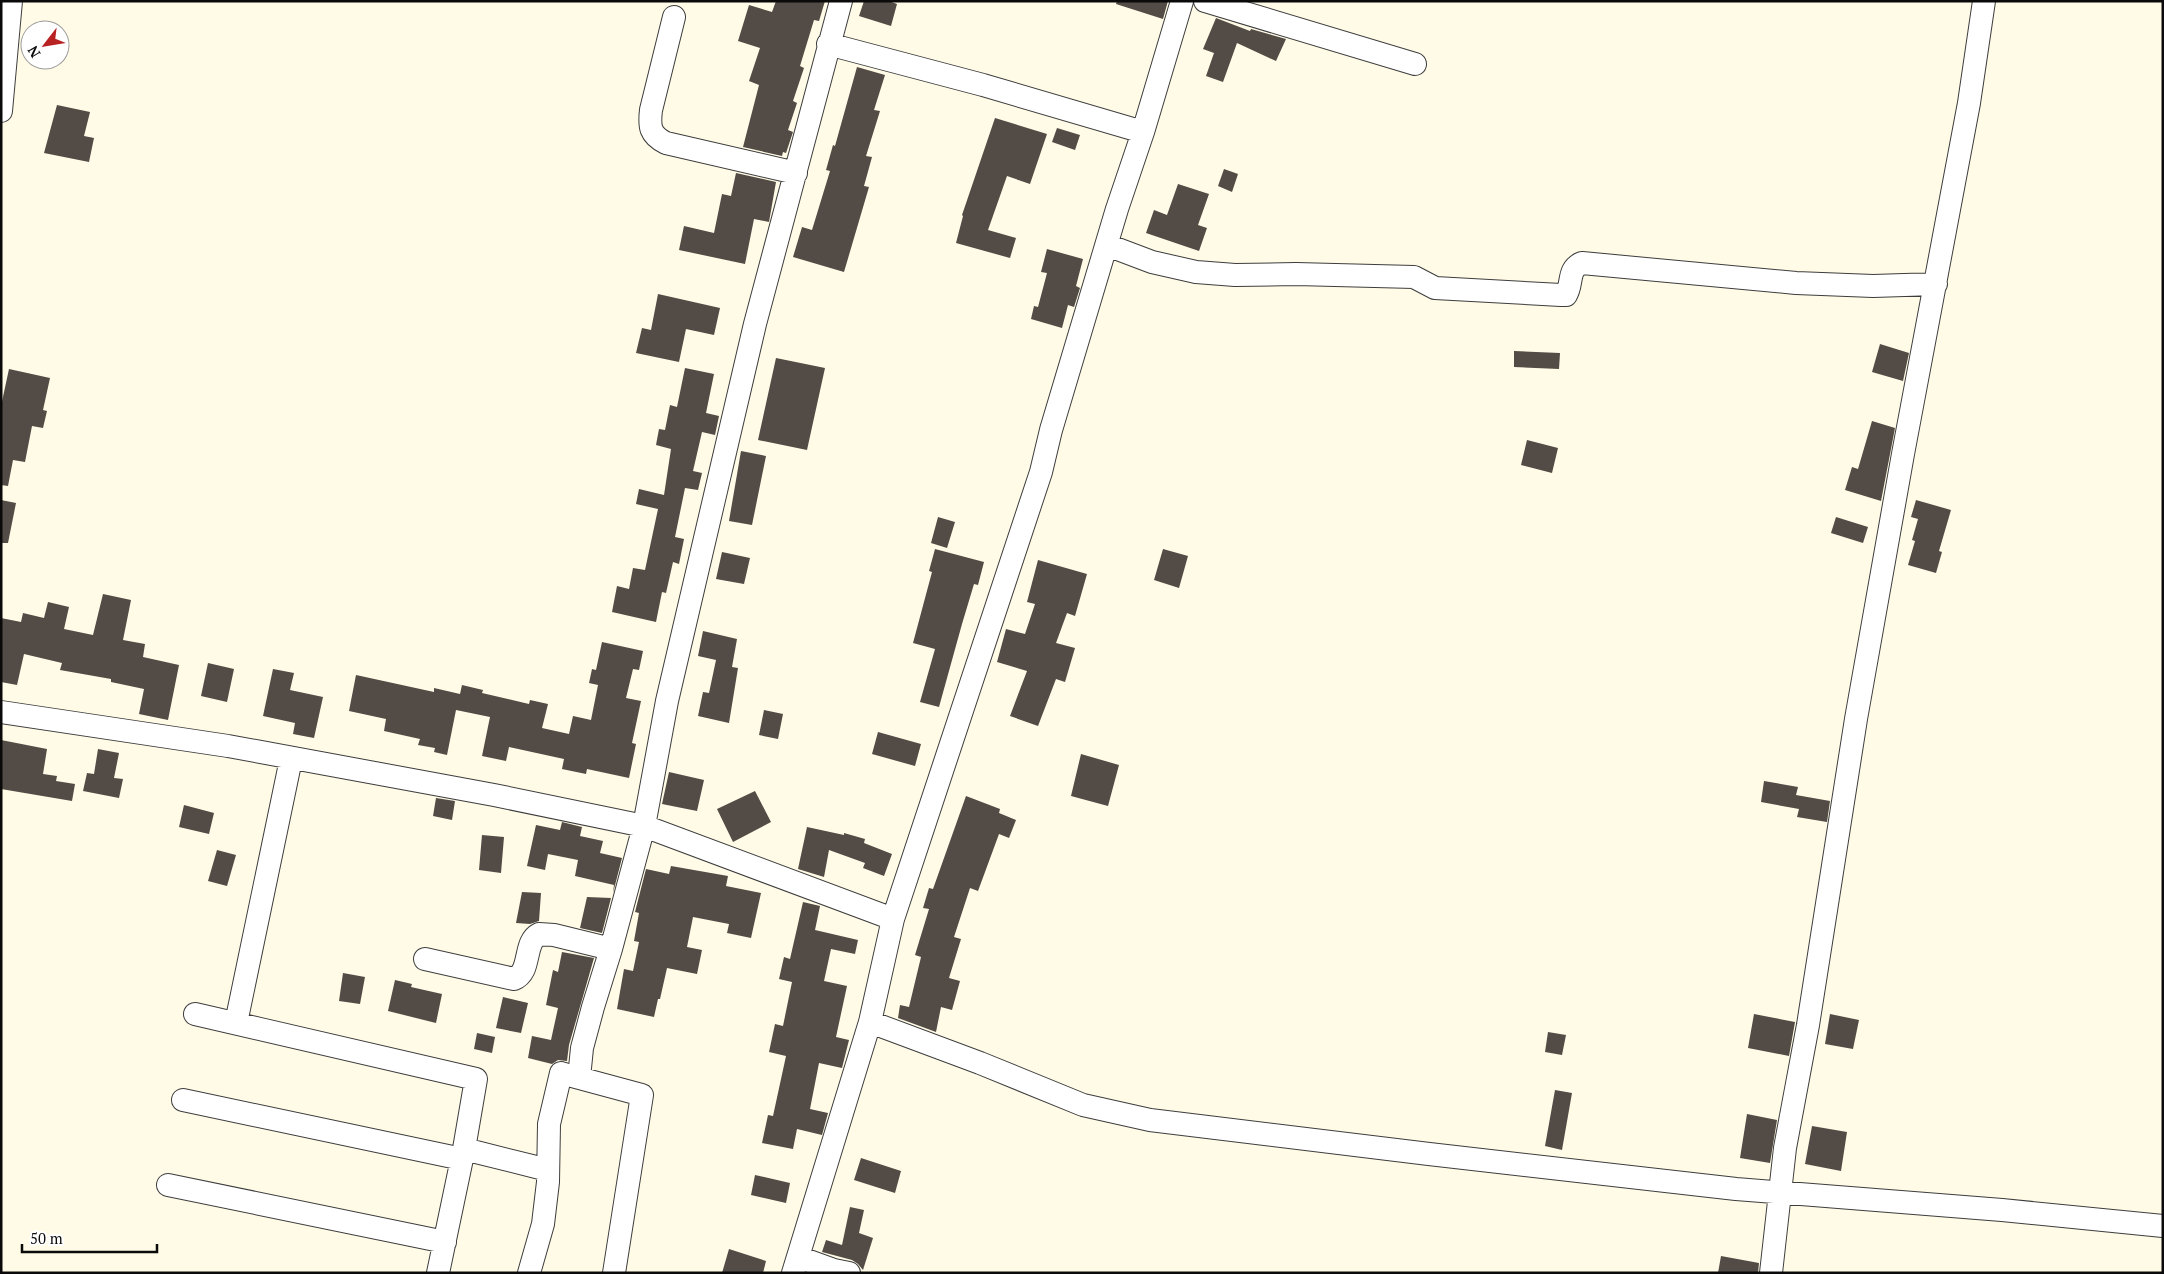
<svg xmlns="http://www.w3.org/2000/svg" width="2164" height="1274" font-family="'PT Serif',serif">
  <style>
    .building { fill: #524b46 }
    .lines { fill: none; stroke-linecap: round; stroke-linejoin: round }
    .minor-casing { stroke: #3d3d3d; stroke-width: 24 }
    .minor { stroke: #fff; stroke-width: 22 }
  </style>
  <rect width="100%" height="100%" fill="#fffbe6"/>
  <!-- building -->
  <path class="building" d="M776,1H825L819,21L814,20L800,66L804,68L793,101L797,103L788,130L793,132L786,153L783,152L782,156L743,147L759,85L749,81L760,48L738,41L749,5L772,12Z
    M864,1H889L897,4L891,26L859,16Z
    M1117,1H1168L1163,19L1116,4Z
    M1216,18L1250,31L1251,29L1286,39L1276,61L1237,43L1223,82L1206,76L1214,53L1203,49Z
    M857,67L885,75L874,110L880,111L866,156L872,157L864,186L869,187L844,272L793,257L802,227L812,230L830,171L826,170L833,145L835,146Z
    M57,105L90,112L84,136L94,138L89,162L44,153Z
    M995,118L1047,134L1030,184L1007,176L988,230L1016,238L1010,258L956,243L963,216L962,215Z
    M1057,128L1080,135L1075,150L1052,142Z
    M1224,169L1238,174L1232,192L1218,186Z
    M736,173L776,182L769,222L754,219L745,264L679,250L684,226L714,233L722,194L731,196Z
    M1178,184L1209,194L1198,225L1207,228L1199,251L1146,233L1154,210L1167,215Z
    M1047,249L1083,259L1076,286L1080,288L1074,307L1068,305L1062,328L1031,319L1034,306L1038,307L1047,273L1041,272Z
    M658,294L720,308L714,335L686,329L679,362L636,353L642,328L651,330Z
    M1880,344L1909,353L1903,381L1872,372Z
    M1514,351L1560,353L1559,369L1514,367Z
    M776,358L825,368L807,450L758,440Z
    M685,368L714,374L706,413L719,416L715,435L702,432L693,471L702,473L698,490L685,488L675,537L684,539L679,564L673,562L666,593L662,592L656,622L612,612L617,586L629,589L633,568L645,570L658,509L636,504L639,489L664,495L671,449L656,445L659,429L665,430L670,405L677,407Z
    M9,369L50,378L43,410L47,411L43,428L32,426L25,462L13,460L8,486L1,485V406Z
    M1872,421L1895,428L1881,501L1845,490L1852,467L1858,469Z
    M1527,440L1558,448L1552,473L1521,465Z
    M741,451L766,456L752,525L729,521Z
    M1,500L16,503L8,543H1Z
    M1916,500L1951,510L1939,551L1942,552L1936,573L1908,565L1915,541L1912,540L1918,519L1911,517Z
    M938,517L955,522L947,548L931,543Z
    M1836,517L1868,527L1863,543L1831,533Z
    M935,549L984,562L978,585L974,584L962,624L939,707L920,702L935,649L913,643L932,572L929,571Z
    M1163,549L1188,556L1179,588L1154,580Z
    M722,552L750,558L744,584L716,579Z
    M1038,560L1087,574L1075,616L1067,613L1056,643L1075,648L1065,682L1056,679L1038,726L1010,716L1027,671L997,662L1006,629L1025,634L1035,604L1027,602Z
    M103,594L131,600L123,640L145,644L143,657L179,665L168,720L139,714L144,689L111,682V679L60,670L62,663L24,654L17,685L1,682V618L21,622L23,613L44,618L48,602L69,607L64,629L93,635Z
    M703,631L737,639L732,667L738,668L729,723L698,716L703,692L709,693L716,660L698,656Z
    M602,642L643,651L639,670L633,669L626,698L641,701L632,743L636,744L629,778L587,769L586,774L562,769L564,759L509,747L506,761L482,756L490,717L456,710L447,755L434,752L435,748L418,745L420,739L384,731L386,719L349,711L356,675L434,692V688L460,694L462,685L483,690L482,693L529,704L530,700L548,704L542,728L569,734L573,716L591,720L598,685L589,683L592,669L596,670Z
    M208,663L234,669L227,702L201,696Z
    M273,669L294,673L290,690L323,697L314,738L293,734L295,723L263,716Z
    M764,710L783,714L778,739L759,735Z
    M878,732L921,744L915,766L872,754Z
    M1,740L47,749L43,774L57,776L56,781L75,784L72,801L1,789Z
    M98,749L119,753L114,778L123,779L119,798L83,791L87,773L94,774Z
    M1081,754L1119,765L1108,806L1071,796Z
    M669,772L704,780L697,811L662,804Z
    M1764,781L1798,787L1796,795L1830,801L1827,822L1797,817L1799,809L1761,802Z
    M755,791L771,822L733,842L717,809Z
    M966,796L1000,809L999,813L1016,820L1009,838L999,834L978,891L970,888L954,937L961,939L949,978L960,981L952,1010L941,1007L936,1032L898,1018L900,1005L909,1007L921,957L915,955L929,909L923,908L929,888L933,889Z
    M436,798L455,801L452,820L433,816Z
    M184,805L214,813L209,834L179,827Z
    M562,822L582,827L580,836L603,841L600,853L622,858L613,893L614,885L575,876L578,860L548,854L545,870L527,866L536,825L560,830Z
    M807,827L844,835V833L865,839L864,843L892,854L884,876L863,868L865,863L829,850L824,877L798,869Z
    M482,835L504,837L501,873L479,870Z
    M217,850L236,855L227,886L208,881Z
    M671,866L728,876L726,886L761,893L751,938L727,933L729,924L693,917L687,947L702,950L697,974L667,968L660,999H658L654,1017L617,1009L624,969L633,971L639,942L634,941L639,913L635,912L646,869L669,874Z
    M522,892L541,893L539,921L530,924L516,923Z
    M587,897L611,898L602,933L580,928Z
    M803,902L820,906L815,930L858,940L855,954L831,949L824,981L847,986L836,1037L849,1040L842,1068L819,1063L810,1109L828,1113L822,1135L797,1129L793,1149L762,1143L768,1115L773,1116L786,1056L769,1052L775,1024L783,1026L792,982L779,979L784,957L790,959Z
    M562,952L594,958L569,1045L567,1061L558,1060L552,1064L528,1058L532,1036L551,1040L558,1008L546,1005L553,970L558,972Z
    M343,973L365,977L360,1004L339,1001Z
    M395,980L412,984L411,987L442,994L436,1023L388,1011Z
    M503,997L528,1003L521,1033L496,1028Z
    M1754,1014L1795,1022L1789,1056L1748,1048Z
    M1830,1014L1859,1020L1853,1049L1825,1044Z
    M1548,1032L1566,1035L1562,1055L1545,1052Z
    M477,1033L495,1037L492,1053L474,1049Z
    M1555,1090L1572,1093L1562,1150L1545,1146Z
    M1747,1114L1777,1120L1770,1163L1740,1158Z
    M1812,1126L1847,1132L1841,1171L1805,1164Z
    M861,1158L901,1171L895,1193L854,1180Z
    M755,1175L790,1183L786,1203L751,1195Z
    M850,1207L864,1210L859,1233L873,1238L863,1270L858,1264L852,1260L822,1252L826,1240L842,1245Z
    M729,1249L766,1261L763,1273H722Z
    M1721,1256L1759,1263L1758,1273H1718Z"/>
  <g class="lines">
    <defs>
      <path id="minor" d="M1205,1L1415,64
        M674,17L651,110C649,127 650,135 666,143L796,173
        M828,44L983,85L1143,132
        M1,111L11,1
        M1107,245L1152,262L1196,272L1235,275L1296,274L1414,277L1435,288L1561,295H1566C1573,284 1567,269 1582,263L1796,283L1873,286L1936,284
        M1,712L228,746L494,795L644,826L893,919
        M425,959L514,979C532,972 523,942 539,934L554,935L611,949
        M195,1014L476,1079L464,1149
        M870,1022L980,1063L1083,1105L1150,1120L1429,1154L1736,1189L2002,1210L2163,1226
        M236,1023L291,759
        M579,1078L642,1095L614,1273
        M183,1100L462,1159
        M168,1185L445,1242
        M798,1257L834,1270L849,1273
        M438,1273L464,1149L548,1170
        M529,1273L543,1224L548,1182L549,1124L561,1073L579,1078L582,1048L593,1007L611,949L644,826L667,701L755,324L841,1
        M793,1273L870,1022L893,919L1041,472L1051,430L1117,209L1143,132L1182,1
        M1771,1273L1785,1148L1808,1025L1856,719L1903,454L1969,103L1984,1"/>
    </defs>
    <!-- minor casing -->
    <use href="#minor" class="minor-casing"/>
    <!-- minor -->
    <use href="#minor" class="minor"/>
  </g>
  <!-- border -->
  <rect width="2164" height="1274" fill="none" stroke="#0a0a0a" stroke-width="5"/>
  <!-- north arrow -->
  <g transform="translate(45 45) rotate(239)"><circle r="24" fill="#ffffff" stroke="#9d9d9d"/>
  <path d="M0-4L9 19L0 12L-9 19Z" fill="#b92223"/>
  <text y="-8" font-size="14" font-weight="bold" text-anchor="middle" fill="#0a0a0a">N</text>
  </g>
  <!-- scale -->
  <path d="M22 1244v8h135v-8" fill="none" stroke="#0a0a0a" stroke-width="2.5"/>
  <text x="30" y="1244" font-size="15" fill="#0a0a0a" stroke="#ffffff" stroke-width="4" paint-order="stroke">50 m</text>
</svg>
